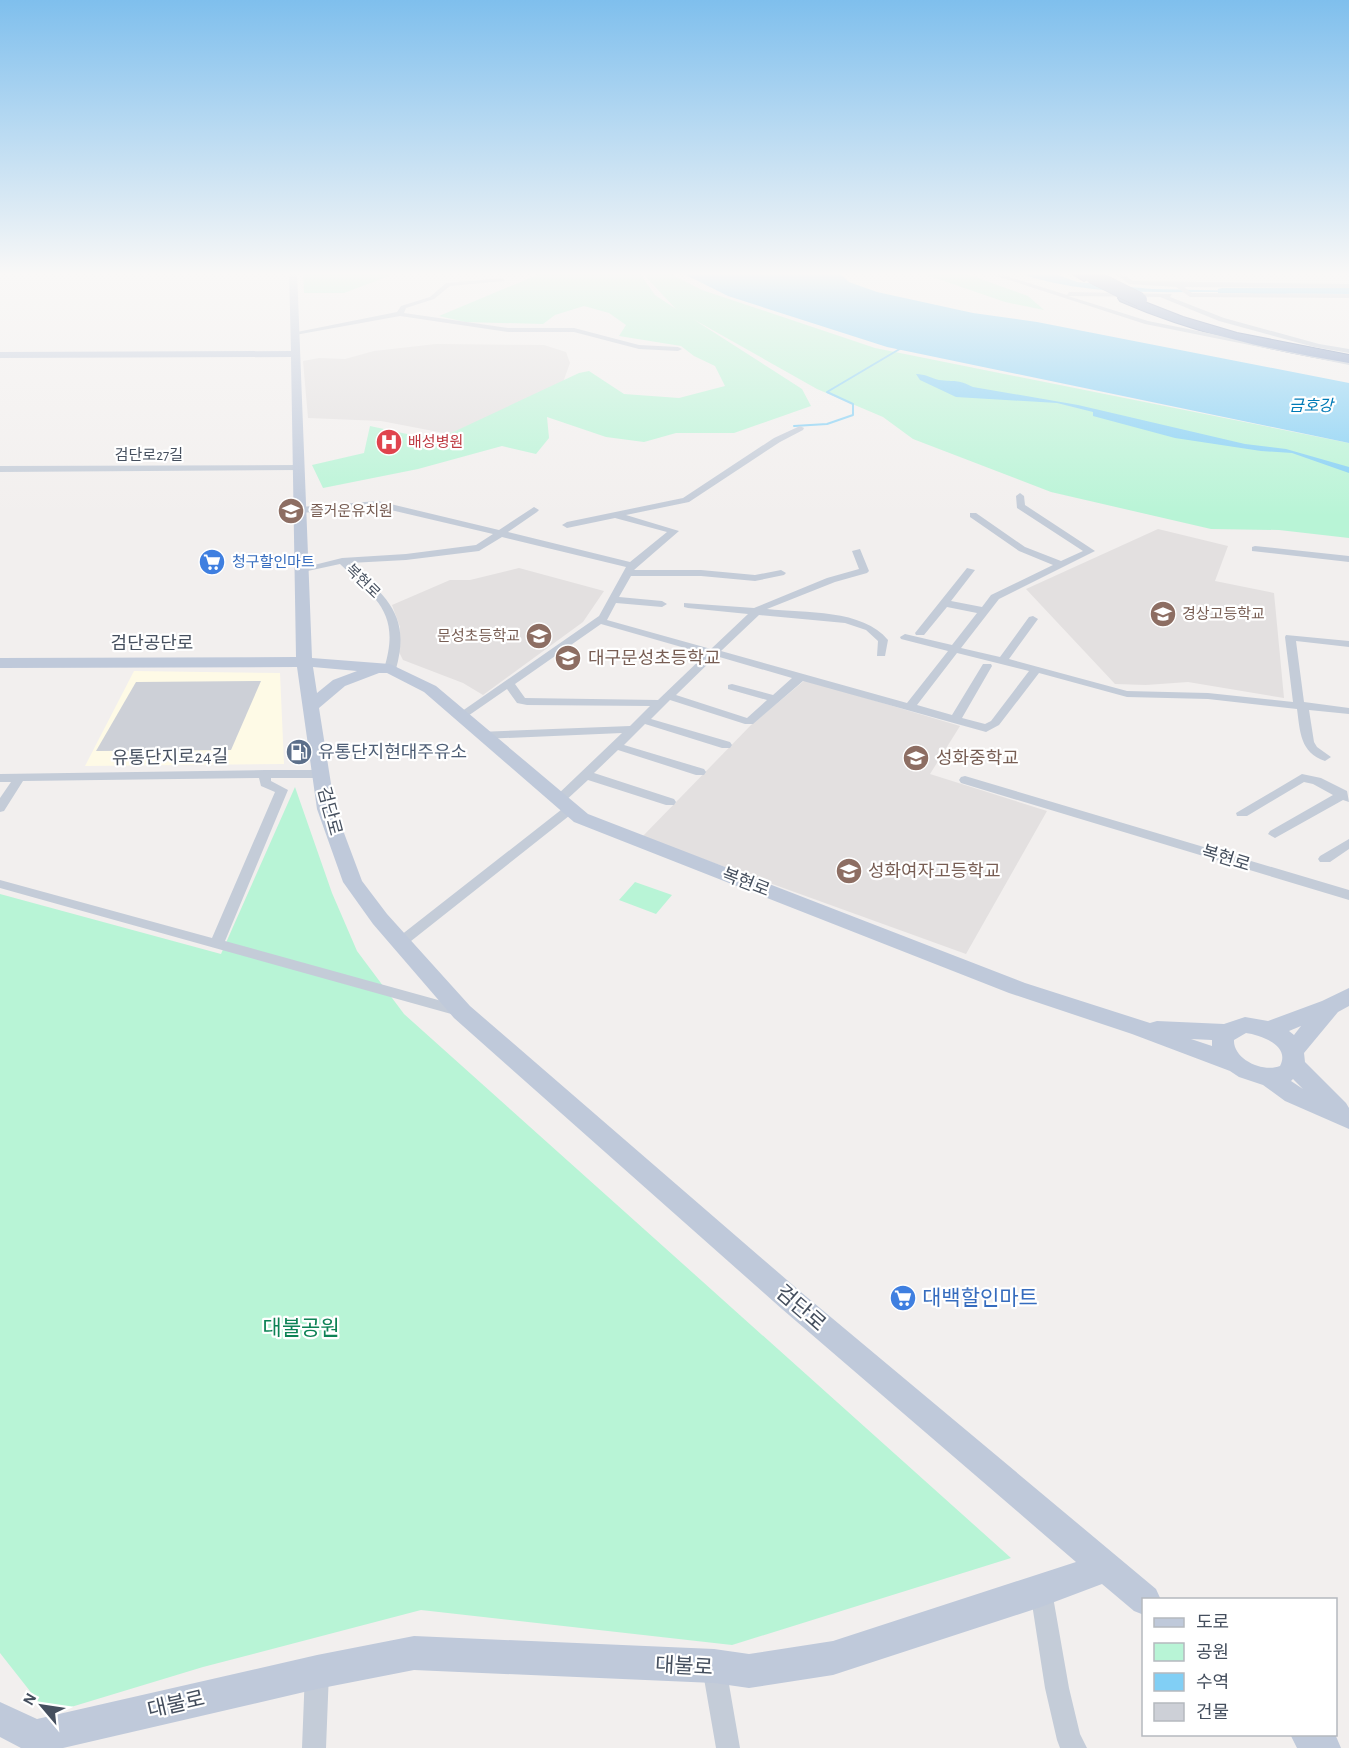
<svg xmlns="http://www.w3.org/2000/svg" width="1349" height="1748" font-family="'Alegreya Sans','Noto Sans KR',sans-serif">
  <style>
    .commercial { fill: #fefae6 }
    .education { fill: #e3e0e0 }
    .green { fill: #b8f4d6 }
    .water { fill: #81cff5 }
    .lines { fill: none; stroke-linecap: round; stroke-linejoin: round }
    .stream { stroke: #81cff5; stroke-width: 2 }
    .river { fill: #81cff5; fill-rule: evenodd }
    .building { fill: #cdd0d7 }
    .highway-casing { stroke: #6c84af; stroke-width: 2 }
    .street { fill: #c4ccd8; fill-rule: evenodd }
    .secondary { fill: #bfc9da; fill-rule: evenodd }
    .highway { fill: #8199c3; fill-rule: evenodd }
    .highway-bridge-casing { stroke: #6c84af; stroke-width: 15; stroke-linecap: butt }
    .highway-bridge { stroke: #8199c3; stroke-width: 14 }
    .labels { text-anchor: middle; stroke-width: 4.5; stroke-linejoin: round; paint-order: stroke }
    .far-health-label { font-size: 15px; fill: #be3a42; stroke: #fff; text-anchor: start }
    .far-street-label { font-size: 15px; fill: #454f5e; stroke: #fff }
    .far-education-label { font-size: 15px; fill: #785e54; stroke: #fff; text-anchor: start }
    .far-shop-label { font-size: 15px; fill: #366cbe; stroke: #fff; text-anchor: start }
    .far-water-label { font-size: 16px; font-style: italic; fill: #007ab6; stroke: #fff }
    .street-label { font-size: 18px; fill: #454f5e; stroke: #fff }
    .education-label { font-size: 18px; fill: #785e54; stroke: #fff; text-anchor: start }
    .service-label { font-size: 18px; fill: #4e5e75; stroke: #fff; text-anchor: start }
    .near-shop-label { font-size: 21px; fill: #366cbe; stroke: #fff; text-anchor: start }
    .near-street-label { font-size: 21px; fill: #454f5e; stroke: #fff }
    .near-park-label { font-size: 21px; fill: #0d8255; stroke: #fff }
  </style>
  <rect width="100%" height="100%" fill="#f2efee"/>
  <!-- commercial -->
  <path class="commercial" d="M134,671L280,673L284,764L85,766Z"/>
  <!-- education -->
  <path class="education" d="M436,344L544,345L566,352L570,363L562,385L449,434L381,421L308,418L303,361L319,358L345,359L374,351Z
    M1158,529L1228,546L1215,581L1274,593L1284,698L1188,682L1146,685L1115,684L1026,589Z
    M519,568L604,591L583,622L483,695L463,683L403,660L399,652L400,627L392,605L450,580H470Z
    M805,680L960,726L930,774L1047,811L966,954L642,837L751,725Z"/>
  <!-- green -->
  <path class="green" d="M303,271H402L344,293H304Z
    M531,271H638L655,295L676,309L643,274L665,271L702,290L875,348L1349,443V538L1279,530L1211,529L1051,492L913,439L883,417L817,389L693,319L802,389L811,406L734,433H676L644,442L606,437L547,417L549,438L536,454L502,446L418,469L323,488L312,465L364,453L370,426L421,437L449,434L579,373L589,371L624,394L679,398L725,386L715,366L694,356L681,346L619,336L626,325L609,313L584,306L555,315L543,324L465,322L439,316L537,275Z
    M915,271H959L1028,296L1044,310L1005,302Z
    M295,787L332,893L357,951L404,1014L1011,1558L732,1645L421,1610L203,1667L48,1714L0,1653V894L221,954Z
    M635,882L672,895L656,914L619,900Z"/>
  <!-- water -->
  <path class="water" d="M678,271H838L849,282L877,292L973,313L1037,322L1349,383V443L887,347L728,296Z
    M1013,271H1048L1077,282L1152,289L1293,292C1275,299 1240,291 1219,292C1150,292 1079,296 1013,271Z
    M916,374C925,374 931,378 939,380C955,382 957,379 973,387L1078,405L1245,444L1286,449L1349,467V473L1292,453L1261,451L1175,438L1093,416V412L1057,403L956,397L920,380Z"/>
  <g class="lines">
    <!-- stream -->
    <path class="stream" d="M794,426L827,424L853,415V404L827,392L903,347"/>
    <!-- river -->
    <path class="river" d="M1222,288H1349V294L1218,293V289Z"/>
  </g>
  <!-- building -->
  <path class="building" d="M261,681L231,750L96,751L136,682Z"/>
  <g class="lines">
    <defs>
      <path id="highway" d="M1067,271H1082L1090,277L1084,281Z
        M1124,294L1183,317L1237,333L1349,355V363C1270,350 1193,333 1120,301L1118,298L1120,295Z"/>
    </defs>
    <!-- highway casing -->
    <use href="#highway" class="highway-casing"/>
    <!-- street -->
    <path class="street" d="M981,271H990L1067,295L1069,292L1172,294L1170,297L1224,318L1319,344L1349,349V353L1314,347L1219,321L1160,297L1068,296L1148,321L1349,361V365L1145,324Z
      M1111,271H1118L1133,281L1349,284V288L1184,287L1192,293L1349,294V298L1190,297L1176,287L1129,284Z
      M503,278L505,281L450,286L434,299L406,308L404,313L508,328H574L639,345L678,347L682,349L678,351L639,349L574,332H508L400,316L295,335L292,333L397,312L401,306L430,297L446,283Z
      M800,426L804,428L803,430L780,442L689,502L626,515L679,531L634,570H701L755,575L781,570L786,573L784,575L755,581L701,576H631L619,597L662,601L667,604L662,607L616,603L607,620L711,649L748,614L688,608L684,607V603L754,608L827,578L859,569L852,551L860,549L869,571L867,573L835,582L767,609C805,613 863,609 888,640L885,656H877L878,641L866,630L845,623L759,615L721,651L907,703L948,651L901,639L900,637L905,634L952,645L977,613L947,607L924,635H916L915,633L967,568L975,570L951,601L982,607L991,595L1053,565L1019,551L970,517V513H976L1025,547L1061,561L1083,551L1017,508L1016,496L1020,493L1024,496L1025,505L1095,551L999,599L961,648L1000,657L1029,617L1033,616L1038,619L1009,659L1127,691L1208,693L1293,702L1285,637L1286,635L1349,641V647L1296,641L1304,702L1349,708V714L1309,710L1314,742L1317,747L1331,757L1325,761C1300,753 1300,731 1297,709L1208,699L1127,697L1039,673L999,725L986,732L803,681L753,724H745L670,700L651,719L730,742L732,745L730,748H722L645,724L624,745L704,769L706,772L704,775H696L618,750L594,773L674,799L676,802L674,805H666L588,780L563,803H555L553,800L555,797L622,733L483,739L477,735L479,732L630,726L650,706L527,705L517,703L507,689L465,718L461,719L455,716L599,616L626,567L502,537L479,551L406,560L350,563C387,598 411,615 396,669L390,672L384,669C401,614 377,599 340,564L303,572L298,569L342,558L406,554L476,545L493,534L378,507L300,513L295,510L300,507L378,501L499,530L534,507L539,510L537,512L508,532L630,562L667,532L615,518L567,528L562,525L567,522L683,498L774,438ZM601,624L706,654L658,700L525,698L515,684ZM957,653L1029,671L991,721L985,724L962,718L992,666L991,664H983L952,715L917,705ZM716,656L792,678L773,695L732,684L728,685V689L767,700L747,718L676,695Z
      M298,465L302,468L301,470L0,472V466Z
      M1255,546L1349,556V562L1252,551V547Z
      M265,770H320L326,774L320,778H271V781L288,790L225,941L467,1008L470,1012L467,1016L462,1017L0,888V880L212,938L275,792L261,786L259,778L23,781L4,811L0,812V798L11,782H0V774Z
      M1302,774L1321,778L1347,791L1349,802L1343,800L1275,838L1268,834L1270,831L1333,795L1313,784L1304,782L1247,816H1237L1236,813Z
      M965,776L1349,890V900L961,783L959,780L961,777Z
      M570,805L576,809L574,812L406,945H396L394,942L396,939L566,806Z
      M1349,839V849L1330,862H1320L1318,859L1320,856Z
      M1041,1580L1049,1583L1052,1591L1069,1688L1080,1734L1087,1748H1060L1057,1740L1045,1688L1030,1591L1033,1583Z
      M714,1655L722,1659L726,1667L740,1748H716L702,1667L706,1659Z
      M317,1660L325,1664L329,1672L326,1748H302L305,1672L309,1664Z"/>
    <!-- secondary -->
    <path class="secondary" d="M289,271H297L312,658L390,664L436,686L588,814L1025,983L1150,1023L1157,1021L1224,1024L1245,1017L1268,1021L1322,1001L1349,988V1006L1338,1012L1304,1053L1305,1062L1346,1103L1349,1108V1129L1285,1101L1263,1085L1239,1077L1230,1071L1132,1034L1009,993L574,822L424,692L387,673H379L345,686L319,708L335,809L362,881L387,914L470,1006L802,1293L1156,1589L1161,1600H1144V1615L1134,1611L1102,1584L1041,1607L833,1675L749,1688L714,1683L414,1670L317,1689L63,1748H21L0,1737V1702L37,1719L317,1655L414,1636L714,1649L749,1654L833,1641L1076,1562L782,1309L454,1018L373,924L343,882L317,809L297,667L0,668V658L296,657L291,357L0,358V352L291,351ZM313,667L357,671L333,680L317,693ZM1301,1026L1294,1035L1289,1031ZM1246,1033C1260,1035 1291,1045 1280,1066C1263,1073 1233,1059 1234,1040ZM1191,1039L1212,1040V1046ZM1293,1079L1303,1089L1291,1081Z
      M1290,1734H1335L1341,1748H1297Z"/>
    <!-- highway -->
    <use href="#highway" class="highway"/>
    <defs>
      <path id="highway-bridge" d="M1092,276L1140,300"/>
    </defs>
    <!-- highway-bridge casing -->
    <use href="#highway-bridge" class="highway-bridge-casing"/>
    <!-- highway-bridge -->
    <use href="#highway-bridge" class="highway-bridge"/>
  </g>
  <!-- sky -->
  <linearGradient id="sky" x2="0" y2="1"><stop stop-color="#7fbfed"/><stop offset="0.53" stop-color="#f9f8f7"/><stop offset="1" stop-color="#f9f8f7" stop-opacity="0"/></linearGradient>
  <rect width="1349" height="516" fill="url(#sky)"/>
  <!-- icons -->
  <defs>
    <symbol id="hospital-disc" viewBox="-11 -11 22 22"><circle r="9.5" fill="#e0444e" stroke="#fff"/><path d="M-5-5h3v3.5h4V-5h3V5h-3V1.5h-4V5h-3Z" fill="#fff"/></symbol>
    <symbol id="school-disc" viewBox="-11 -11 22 22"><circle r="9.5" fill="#8d6e63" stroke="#fff"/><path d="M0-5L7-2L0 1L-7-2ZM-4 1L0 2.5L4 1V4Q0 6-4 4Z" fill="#fff"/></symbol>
    <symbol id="supermarket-disc" viewBox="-11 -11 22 22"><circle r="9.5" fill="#3f7fe0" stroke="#fff"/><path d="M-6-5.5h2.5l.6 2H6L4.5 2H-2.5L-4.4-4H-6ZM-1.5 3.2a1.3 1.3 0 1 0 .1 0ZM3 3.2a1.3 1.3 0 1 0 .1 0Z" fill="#fff"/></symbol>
    <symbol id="fuel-disc" viewBox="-11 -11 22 22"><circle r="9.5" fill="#5c6f8a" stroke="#fff"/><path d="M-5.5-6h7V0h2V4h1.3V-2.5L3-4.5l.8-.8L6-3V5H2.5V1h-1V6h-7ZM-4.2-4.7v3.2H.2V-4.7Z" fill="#fff"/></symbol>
  </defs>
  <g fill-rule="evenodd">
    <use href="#hospital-disc" x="374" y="427" width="30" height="30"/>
    <use href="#school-disc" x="276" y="496" width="30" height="30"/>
    <use href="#supermarket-disc" x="197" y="547" width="30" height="30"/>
    <use href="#school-disc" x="1148" y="599" width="30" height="30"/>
    <use href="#school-disc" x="524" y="621" width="30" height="30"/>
    <use href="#school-disc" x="553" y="643" width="30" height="30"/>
    <use href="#fuel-disc" x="284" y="737" width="30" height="30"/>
    <use href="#school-disc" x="901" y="743" width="30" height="30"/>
    <use href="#school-disc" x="834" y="856" width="30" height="30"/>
    <use href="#supermarket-disc" x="888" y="1283" width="30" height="30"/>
  </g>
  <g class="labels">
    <!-- far-health labels -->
    <g class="far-health-label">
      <text x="408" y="447">배성병원</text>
    </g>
    <!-- far-street labels -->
    <g class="far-street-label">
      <text x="149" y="460">검단로27길</text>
      <text transform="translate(363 581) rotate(44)" y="5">복현로</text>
    </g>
    <!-- far-education labels -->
    <g class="far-education-label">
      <text x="310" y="516">즐거운유치원</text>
      <text x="1182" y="619">경상고등학교</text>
      <text x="520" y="641" text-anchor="end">문성초등학교</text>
    </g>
    <!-- far-shop labels -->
    <g class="far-shop-label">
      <text x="232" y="567">청구할인마트</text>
    </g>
    <!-- far-water labels -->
    <g class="far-water-label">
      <text x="1311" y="411">금호강</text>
    </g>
    <!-- street labels -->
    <g class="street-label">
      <text x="152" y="649">검단공단로</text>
      <text transform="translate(170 757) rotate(-1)" y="6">유통단지로24길</text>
      <text transform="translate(330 811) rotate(75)" y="6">검단로</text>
      <text transform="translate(1226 858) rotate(17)" y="6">복현로</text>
      <text transform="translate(746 882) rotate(21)" y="6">복현로</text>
    </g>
    <!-- education labels -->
    <g class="education-label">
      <text x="588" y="664">대구문성초등학교</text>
      <text x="936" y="764">성화중학교</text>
      <text x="868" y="877">성화여자고등학교</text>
    </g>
    <!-- service labels -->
    <g class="service-label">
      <text x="318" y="758">유통단지현대주유소</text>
    </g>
    <!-- near-shop labels -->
    <g class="near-shop-label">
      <text x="922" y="1305">대백할인마트</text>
    </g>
    <!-- near-street labels -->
    <g class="near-street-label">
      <text transform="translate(801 1308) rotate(41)" y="7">검단로</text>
      <text transform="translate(684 1666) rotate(3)" y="7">대불로</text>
      <text transform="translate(176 1704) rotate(-13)" y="7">대불로</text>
    </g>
    <!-- near-park labels -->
    <g class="near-park-label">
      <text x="301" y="1335">대불공원</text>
    </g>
  </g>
  <!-- legend -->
  <rect x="1142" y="1598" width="195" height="138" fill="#ffffff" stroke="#b5b9bf" stroke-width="1.5"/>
  <rect x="1154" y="1618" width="30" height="9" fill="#bfc9da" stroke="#b5b9bf" stroke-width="1.5"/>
  <text x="1196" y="1628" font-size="18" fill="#454f5e">도로</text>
  <rect x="1154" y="1643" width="30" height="18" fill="#b8f4d6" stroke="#b5b9bf" stroke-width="1.5"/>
  <text x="1196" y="1658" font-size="18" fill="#454f5e">공원</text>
  <rect x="1154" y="1673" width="30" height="18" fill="#81cff5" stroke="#b5b9bf" stroke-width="1.5"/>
  <text x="1196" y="1688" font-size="18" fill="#454f5e">수역</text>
  <rect x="1154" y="1703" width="30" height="18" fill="#cdd0d7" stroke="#b5b9bf" stroke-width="1.5"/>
  <text x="1196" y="1718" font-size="18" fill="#454f5e">건물</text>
  <!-- north arrow -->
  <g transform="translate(42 1706) rotate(299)" stroke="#ffffff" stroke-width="4.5" paint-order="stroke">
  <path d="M0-4.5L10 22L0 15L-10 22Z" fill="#454f5e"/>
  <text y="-9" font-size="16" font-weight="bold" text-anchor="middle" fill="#454f5e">N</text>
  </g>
</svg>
